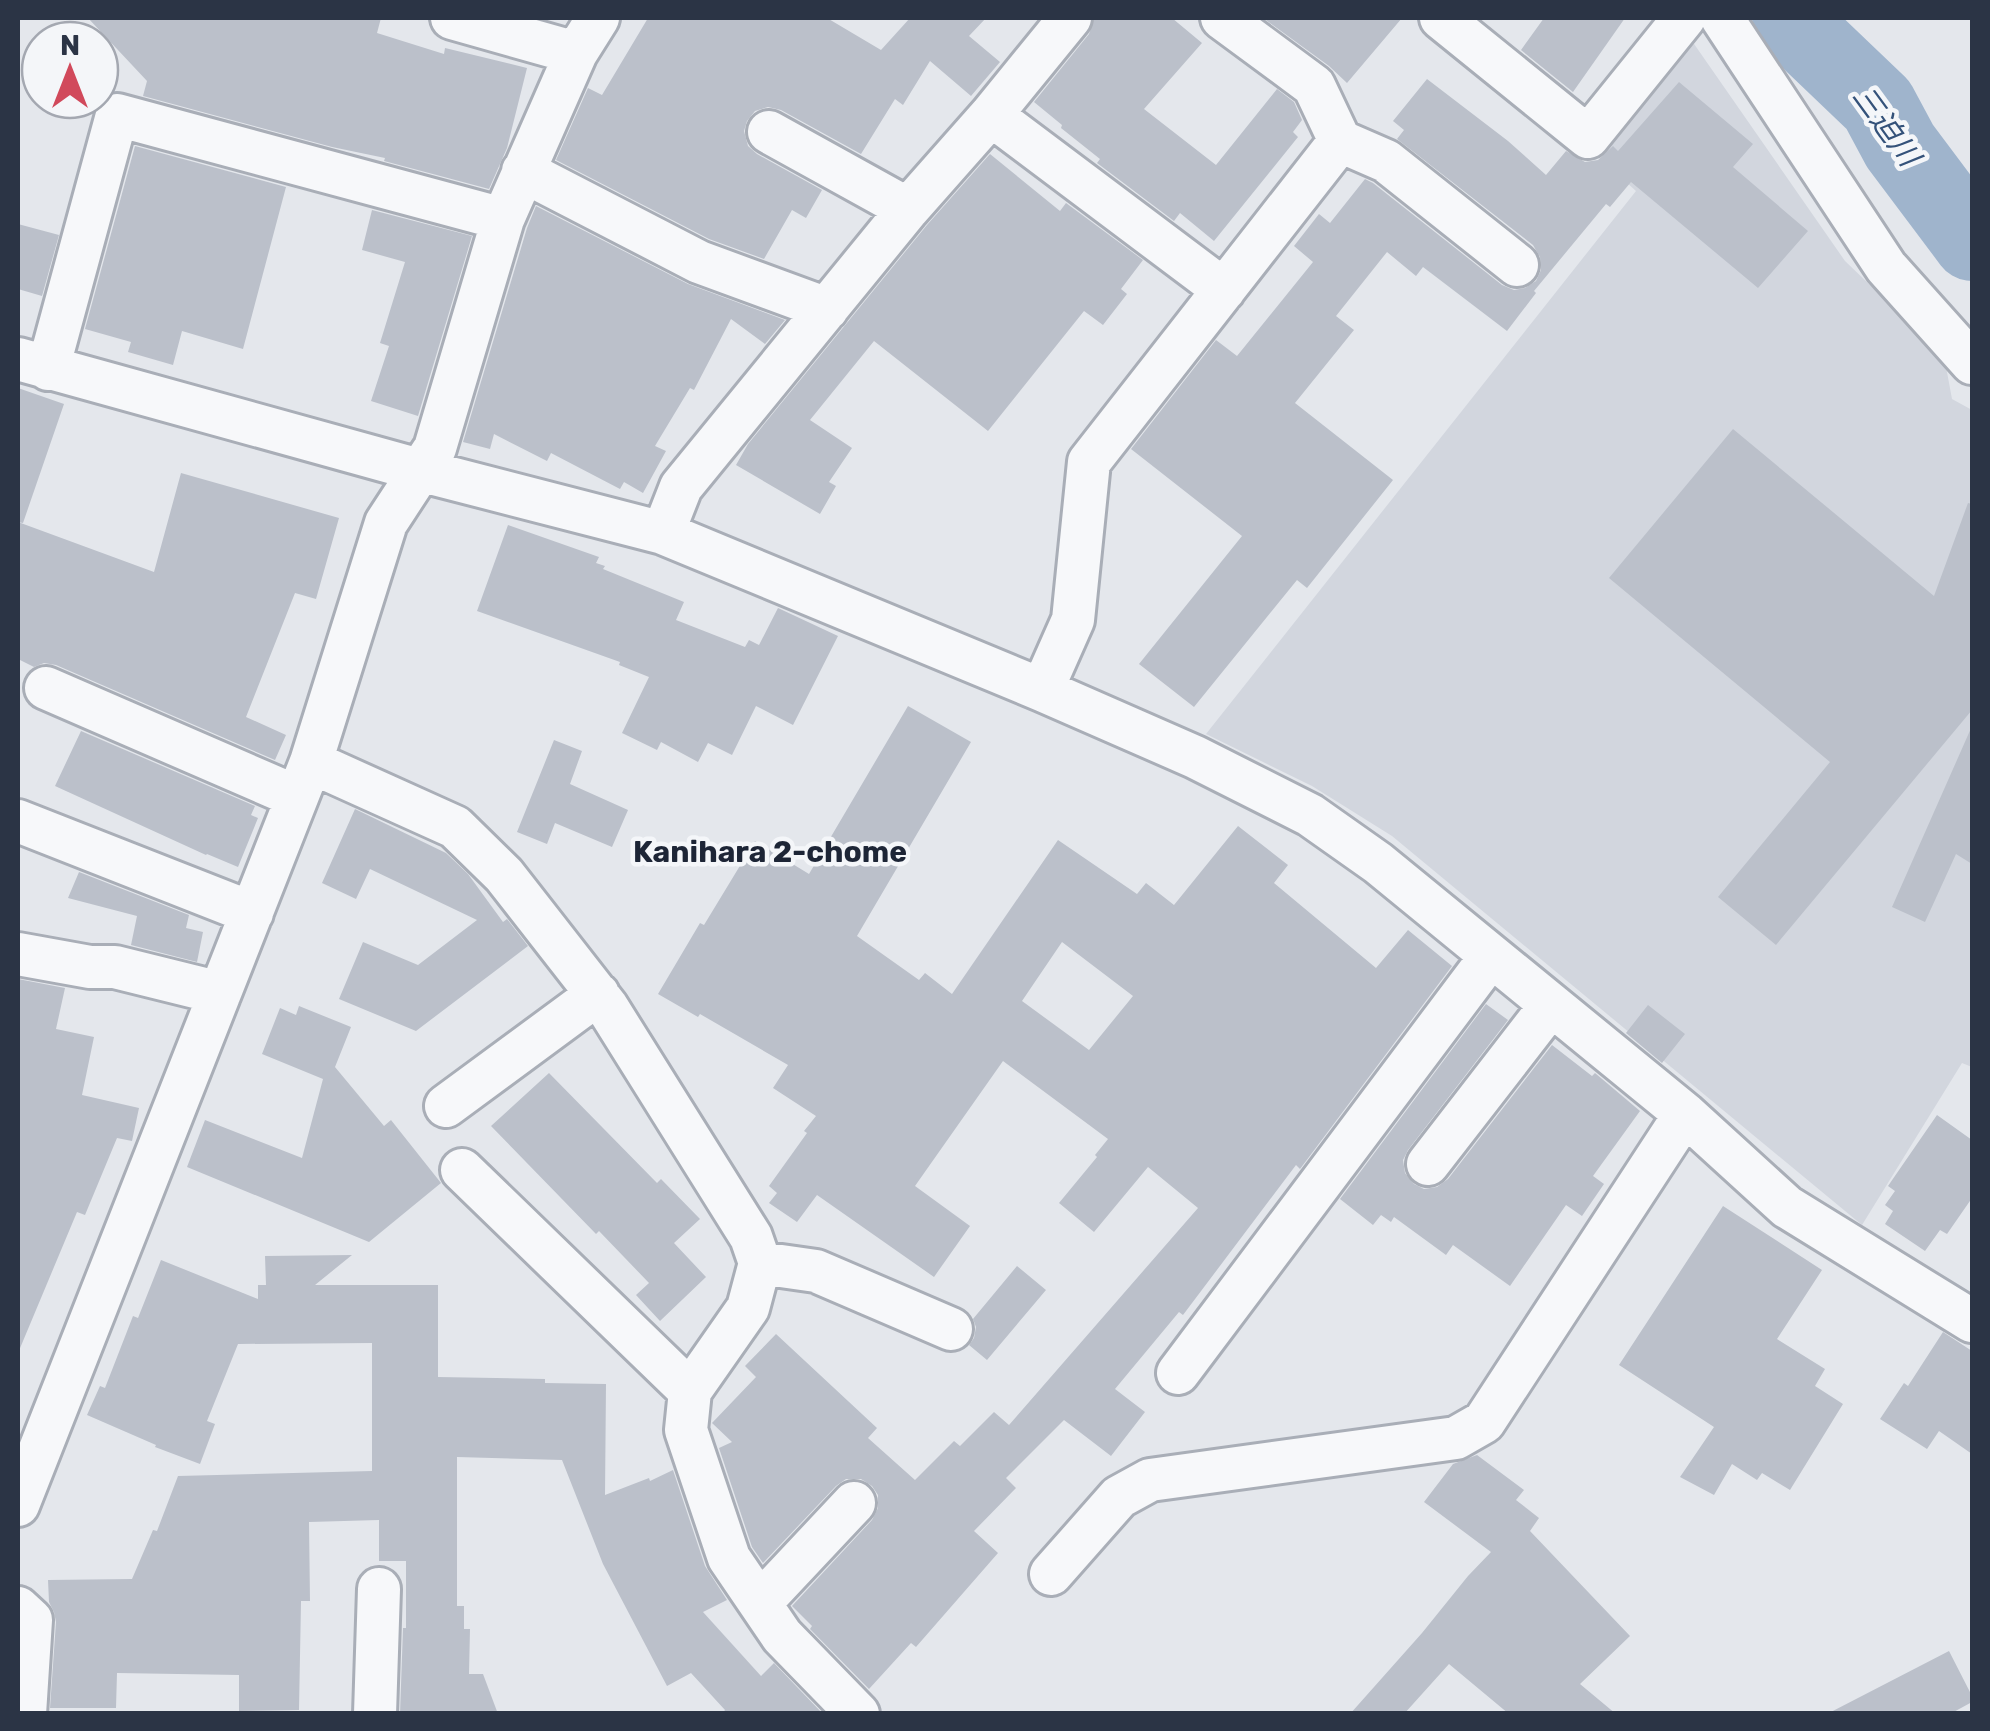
<svg xmlns="http://www.w3.org/2000/svg" width="1990" height="1731" font-family="Rubik,'Noto Sans JP',sans-serif">
  <style>
    .built { fill: #d2d6de }
    .lines { fill: none; stroke-linecap: round; stroke-linejoin: round }
    .river { stroke: #9fb4cc; stroke-width: 78 }
    .building { fill: #bbc0ca; fill-rule: evenodd }
    .minor-casing { stroke: #a9aeb7; stroke-width: 48 }
    .minor { stroke: #f7f8fa; stroke-width: 42 }
    .labels { text-anchor: middle; stroke-width: 9; stroke-linejoin: round; paint-order: stroke }
    .water-label { font-size: 30px; font-style: italic; fill: #34527a; stroke: #f4f6f9 }
    .neighbourhood-label { font-size: 30px; font-weight: bold; fill: #1d2536; stroke: #f4f6f9 }
  </style>
  <rect width="100%" height="100%" fill="#e4e7ec"/>
  <!-- built -->
  <path class="built" d="M1692,41L1845,261L1944,356L1952,399L1972,410V1067L1962,1063L1862,1225L1392,836L1312,786L1206,734L1636,191L1595,154Z"/>
  <g class="lines">
    <!-- river -->
    <path class="river" d="M1791,18L1811,41L1878,105L1900,146L1972,242"/>
  </g>
  <!-- building -->
  <path class="building" d="M88,18H381L377,33L444,54L445,48L527,68L507,148L489,189L384,161L385,158L332,147L143,96L147,81Z
    M648,18H827L881,50L910,18H986L969,36L1000,62L971,96L930,61L903,105L895,99L861,154L781,110L768,107L755,111L747,121L744,131L748,146L757,154L822,190L806,218L792,210L764,259L709,239L556,160L588,88L602,95Z
    M1094,18H1172L1202,43L1144,109L1216,165L1277,89L1294,102L1302,120L1293,132L1298,137L1214,241L1180,213L1174,221L1097,163L1100,159L1061,128L1062,125L1034,102L1089,34Z
    M1263,18H1402L1347,83L1329,66Z
    M1544,18H1625L1573,92L1521,50Z
    M1427,79L1508,141L1546,175L1566,151L1585,162L1598,160L1613,146L1618,151L1679,82L1753,144L1733,167L1808,231L1758,288L1631,182L1610,207L1606,204L1534,291L1536,293L1507,331L1423,267L1416,276L1387,252L1336,316L1354,330L1295,403L1393,480L1307,588L1297,580L1194,707L1139,664L1242,536L1131,449L1216,340L1237,356L1313,262L1294,246L1319,214L1330,223L1365,179L1373,183L1502,285L1514,290L1525,288L1536,281L1541,270L1540,257L1533,245L1397,139L1404,130L1393,121Z
    M135,146L286,187L243,349L182,331L173,365L128,352L131,342L85,329Z
    M990,154L1060,211L1066,203L1143,260L1121,289L1127,294L1103,325L1084,311L988,431L874,341L810,420L852,448L829,482L836,486L820,514L736,465L748,444L927,225Z
    M536,206L688,284L785,320L765,344L731,319L694,390L690,388L655,446L666,451L643,493L624,482L620,489L551,453L547,461L494,434L490,449L463,442L527,228Z
    M372,210L472,236L418,416L371,401L389,346L380,343L405,262L362,250Z
    M18,224L59,235L42,296L18,289Z
    M18,388L64,404L23,523L18,522Z
    M1733,429L1934,596L1968,503L1972,504V710L1776,945L1718,897L1830,762L1609,578Z
    M181,473L339,518L316,599L295,593L246,717L286,735L275,760L56,665L44,663L34,667L18,659V522L154,572Z
    M508,525L599,557L596,563L605,566L603,569L684,602L676,620L745,647L749,640L759,645L778,608L838,636L793,725L756,706L732,755L708,743L698,762L661,742L657,750L622,733L649,677L619,665L620,662L477,611Z
    M908,706L971,742L857,936L919,980L925,973L952,994L1058,840L1137,894L1146,883L1174,905L1238,826L1288,865L1274,883L1376,968L1408,930L1452,966L1300,1169L1296,1165L1183,1315L1179,1312L1115,1389L1145,1412L1111,1456L1064,1420L1006,1478L1016,1488L974,1531L998,1553L916,1647L911,1643L869,1689L810,1629L812,1626L792,1606L872,1520L878,1508V1495L872,1486L861,1479H846L836,1486L763,1563L752,1547L719,1448L732,1442L712,1423L756,1377L745,1366L776,1334L877,1428L868,1438L915,1480L954,1441L960,1446L994,1412L1009,1425L1198,1208L1148,1167L1094,1232L1059,1203L1097,1157L1095,1155L1108,1139L1003,1061L915,1186L970,1226L934,1277L817,1195L797,1222L769,1203L777,1193L769,1186L807,1133L804,1131L816,1116L773,1088L788,1065L700,1014L698,1017L658,994L700,923L704,925L755,841L809,874ZM1062,942L1133,996L1089,1050L1022,1001Z
    M1972,726V864L1956,854L1925,922L1892,907Z
    M81,731L255,806L251,815L258,818L238,867L207,854L206,855L55,786Z
    M554,740L582,751L570,784L628,810L612,847L555,823L547,844L517,832Z
    M355,809L446,853L468,874L503,922L507,919L528,946L416,1031L339,999L363,942L418,965L477,920L370,869L356,899L322,883Z
    M79,872L189,915L186,928L203,932L197,962L131,945L137,916L68,898Z
    M18,979L65,988L56,1029L94,1037L82,1095L139,1108L132,1141L117,1138L85,1215L77,1212L18,1353Z
    M1486,1004L1508,1020L1408,1150L1403,1160L1405,1173L1414,1184L1424,1189L1437,1187L1448,1179L1552,1045L1592,1076L1595,1073L1640,1111L1593,1176L1604,1184L1582,1216L1566,1205L1510,1286L1453,1245L1446,1255L1394,1217L1391,1222L1381,1215L1373,1225L1340,1199Z
    M1648,1005L1685,1034L1662,1063L1626,1033Z
    M299,1006L351,1027L335,1067L384,1126L391,1120L441,1183L369,1242L187,1167L205,1120L302,1158L323,1079L262,1054L280,1008L296,1015Z
    M549,1073L657,1183L661,1179L700,1219L674,1243L706,1277L660,1321L636,1295L649,1283L599,1231L596,1234L491,1126Z
    M1937,1115L1972,1140V1198L1947,1234L1940,1230L1925,1251L1885,1224L1893,1211L1885,1205L1895,1191L1888,1186Z
    M1723,1206L1822,1270L1777,1339L1825,1369L1815,1386L1843,1404L1790,1490L1762,1473L1757,1480L1732,1464L1714,1495L1680,1477L1714,1427L1619,1365Z
    M352,1255L315,1285H438V1377L545,1379V1383L606,1384L605,1495L649,1478L650,1481L673,1470L705,1566L727,1600L703,1612L761,1676L774,1663L823,1714H722L725,1710L691,1673L667,1686L603,1564L562,1460L457,1457V1606H464V1629H470L469,1674H483L498,1714H400L403,1628H406V1561H379V1520L309,1522L310,1601H301L299,1710L239,1711V1675L117,1673L116,1708H50L56,1622L54,1612L49,1602L48,1580L132,1579L153,1530L157,1531L178,1476L372,1471V1343L238,1344L207,1421L215,1424L200,1464L155,1447L156,1445L87,1415L100,1386L105,1388L133,1316L138,1318L161,1260L258,1299V1285H266L265,1256Z
    M1017,1266L1046,1290L987,1360L969,1345L974,1338L976,1327L973,1319Z
    M1943,1332L1972,1351V1454L1939,1431L1927,1449L1880,1419L1904,1383L1908,1386Z
    M1477,1455L1524,1490L1516,1500L1539,1518L1530,1531L1630,1636L1580,1684L1616,1714H1509L1449,1664L1404,1714H1350L1422,1633L1468,1576L1491,1552L1424,1502L1453,1464Z
    M1949,1651L1972,1696V1702L1950,1714H1827Z"/>
  <g class="lines">
    <defs>
      <path id="minor" d="M452,18L576,53
        M1441,18L1588,137L1684,18
        M1722,18L1886,267L1972,363
        M991,115L1224,290
        M769,132L908,209
        M1340,141L1386,161L1517,265
        M523,171L699,262L827,309
        M18,359L419,470L663,533L1042,690L1195,757L1310,815L1378,863L1685,1114L1787,1207L1972,1321
        M48,369L117,115L503,219
        M663,533L681,487L908,209L991,115L1070,18
        M46,688L297,797
        M1042,690L1073,620L1089,462L1340,141L1314,86L1222,18
        M311,762L455,827L504,875L607,1007L751,1237L760,1263L748,1308L690,1391L686,1430L729,1558L782,1636L858,1714
        M18,821L252,913
        M18,954L90,967H115L220,993
        M446,1106L598,994
        M1428,1164L1551,1005
        M462,1170L690,1391
        M760,1263L816,1271L951,1329
        M1178,1373L1491,956
        M18,1505L311,762L386,523L435,448L503,219L576,53L598,18
        M1051,1574L1119,1497L1150,1480L1456,1438L1484,1422L1685,1114
        M760,1603L854,1503
        M18,1608L31,1620L25,1714
        M375,1714L379,1589"/>
    </defs>
    <!-- minor casing -->
    <use href="#minor" class="minor-casing"/>
    <!-- minor -->
    <use href="#minor" class="minor"/>
  </g>
  <g class="labels">
    <!-- water labels -->
    <g class="water-label">
      <text transform="translate(1886 126) rotate(54)" y="10">三迫川</text>
    </g>
    <!-- neighbourhood labels -->
    <g class="neighbourhood-label">
      <text x="770" y="862">Kanihara 2-chome</text>
    </g>
  </g>
  <!-- border -->
  <rect width="1990" height="1731" fill="none" stroke="#2b3445" stroke-width="40"/>
  <!-- north arrow -->
  <g transform="translate(70 70)"><circle r="48" fill="#f4f6f9" stroke="#a4a8b1" stroke-width="2.5"/>
  <path d="M0-8L18 38L0 25L-18 38Z" fill="#d1495b"/>
  <text y="-15" font-size="28" font-weight="bold" text-anchor="middle" fill="#2b3445">N</text>
  </g>
</svg>
